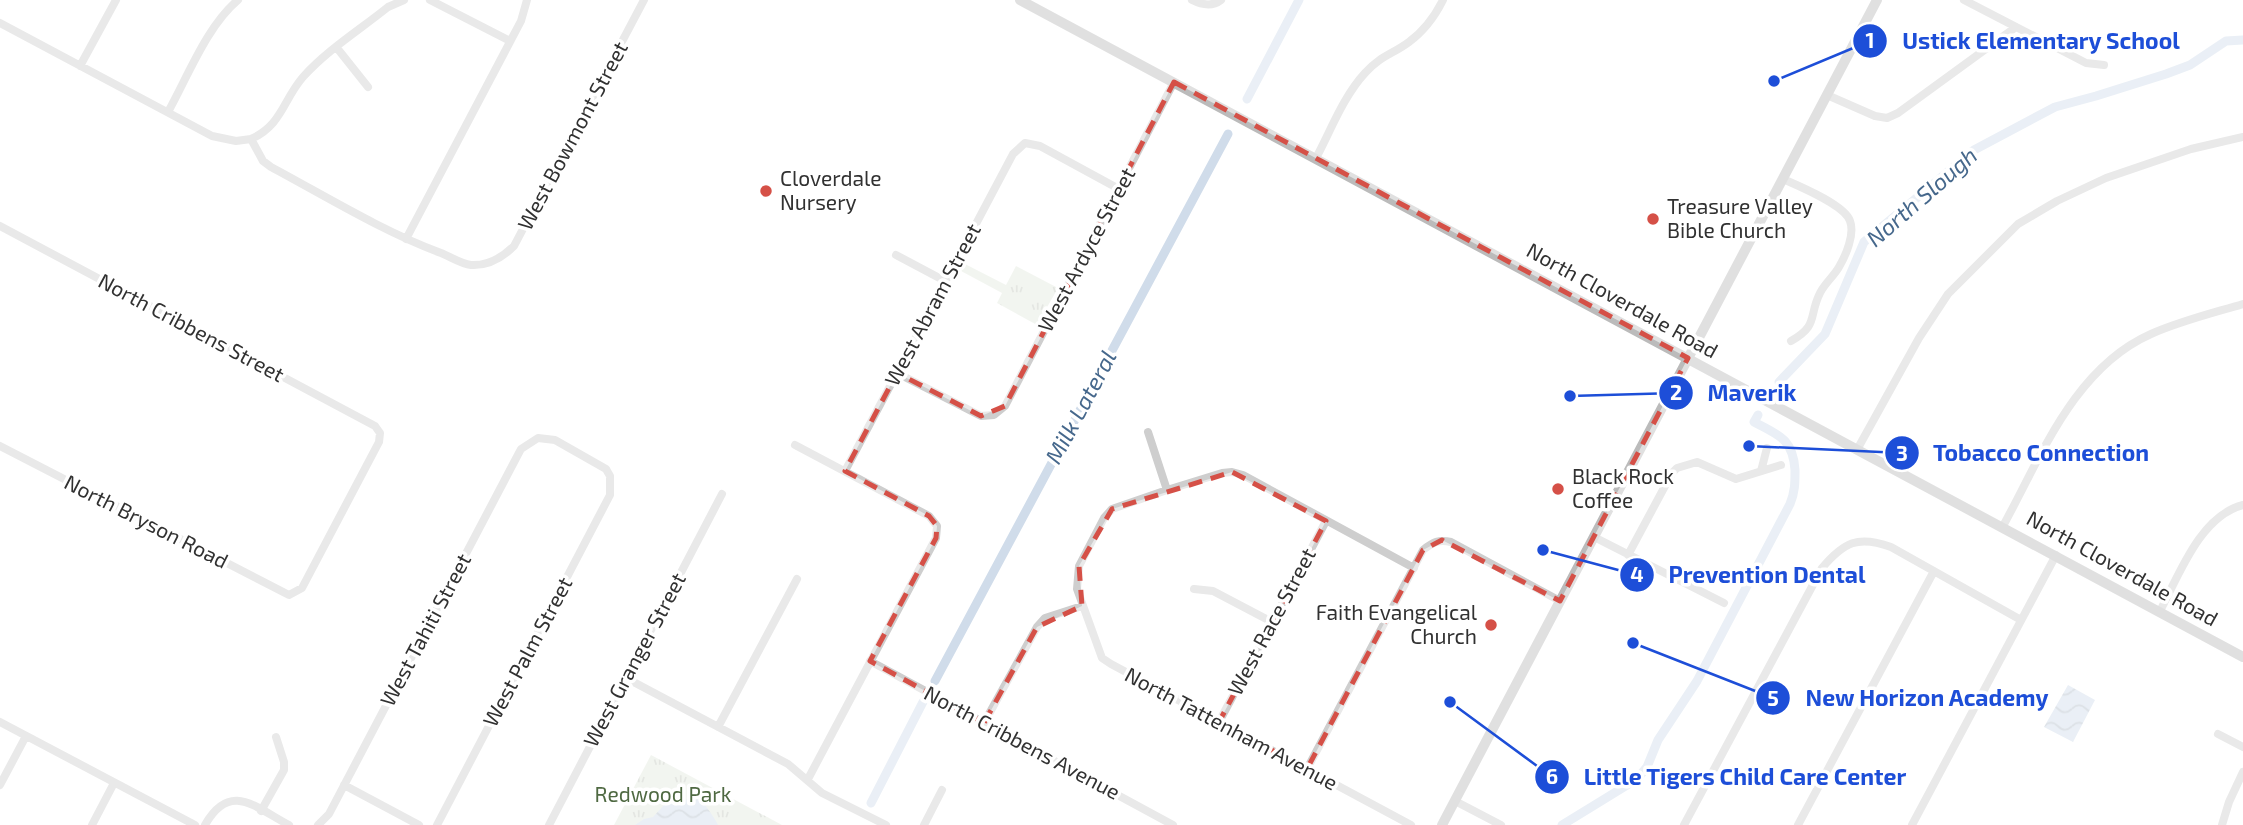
<svg xmlns="http://www.w3.org/2000/svg" width="2243" height="825" font-family="'Exo 2',sans-serif">
  <style>
    .grass { fill: url(#grass-tufts) }
    .water { fill: url(#water-waves) }
    .lines { fill: none; stroke-linecap: round; stroke-linejoin: round }
    .canal { stroke: #d0dcea; stroke-width: 9 }
    .street { stroke: #cecece; stroke-width: 8 }
    .secondary { stroke: #bbb; stroke-width: 10 }
    .marked { fill: none; stroke: #d55047; stroke-width: 5; stroke-dasharray: 14 9; stroke-linejoin: round }
    .poi-dot { fill: #d55047; stroke: #fff; stroke-width: 2.5 }
    .labels { text-anchor: middle; stroke-width: 7; stroke-linejoin: round; paint-order: stroke }
    .street-label { font-size: 21px; fill: #313131; stroke: #fff }
    .poi-label { font-size: 21px; fill: #313131; stroke: #fff; text-anchor: start }
    .park-label { font-size: 21px; fill: #4f6942; stroke: #fff }
    .water-label { font-size: 23px; font-style: italic; fill: #46688c; stroke: #fff }
    .leader { fill: none; stroke: #1d4ed8; stroke-width: 2.5 }
    .callout-dot { fill: #1d4ed8; stroke: #fff; stroke-width: 2.5 }
    .mark-label { font-size: 21px; text-anchor: middle; font-weight: bold; fill: #fff }
    .callout-label { font-size: 23px; text-anchor: middle; font-weight: bold; fill: #1d4ed8; stroke: #fff; stroke-width: 7; stroke-linejoin: round; paint-order: stroke }
  </style>
  <defs>
    <pattern id="grass-tufts" width="24" height="20" patternUnits="userSpaceOnUse" patternTransform="scale(1.75)"><rect width="24" height="20" fill="#e3e9de"/><path d="M3 7l-1-3M5 7V3M7 7l1-3M15 17l-1-3M17 17v-4M19 17l1-3" fill="none" stroke="#c3c8bf"/></pattern>
    <pattern id="water-waves" width="16" height="10" patternUnits="userSpaceOnUse" patternTransform="scale(1.75)"><rect width="16" height="10" fill="#d0dcea"/><path d="M0 5q4-4 8 0t8 0" fill="none" stroke="#b3bdc9"/></pattern>
  </defs>
  <rect width="100%" height="100%" fill="#fff"/>
  <!-- grass -->
  <path class="grass" d="M965,264L1006,285L1016,266L1058,288L1037,325L997,303L1002,293L961,271Z
    M651,755L782,825H614Z"/>
  <!-- water -->
  <path class="water" d="M2068,685L2095,700L2073,742L2044,727Z
    M696,795C700,797 717,821 718,825H635L644,819L653,817L664,805L681,802Z"/>
  <g class="lines">
    <!-- canal -->
    <path class="canal" d="M1247,99L1299,0
      M1779,382L1825,334L1864,242L1974,150L2055,107L2096,96L2166,74L2190,65L2226,41L2243,40
      M935,681L1228,134
      M871,803L923,702
      M1562,825L1637,779L1647,767L1658,740L1697,681L1790,504C1795,492 1795,483 1795,470C1793,439 1779,435 1754,422L1758,415"/>
    <!-- street -->
    <path class="street" d="M430,0L510,41
      M1192,0C1202,5 1212,7 1221,0
      M1964,0L2086,63L2104,65
      M0,23L212,136L236,141L251,139L263,161L271,167C327,197 382,231 441,253C451,257 461,264 471,265C489,266 502,258 514,246L644,0
      M337,48L368,87
      M80,66L116,0
      M1827,95L1875,116L1887,118L1898,113L2016,27
      M168,112C188,76 207,26 238,0
      M251,139C282,125 283,100 303,77C327,50 361,29 388,7L404,0
      M1316,158C1331,130 1343,97 1365,73C1380,56 1393,54 1409,42C1424,31 1435,16 1443,0
      M1783,179C1799,186 1845,205 1850,221C1855,234 1846,255 1839,267C1834,276 1825,283 1820,293C1808,317 1819,325 1791,341
      M0,226L375,426L380,433L379,442L302,588L289,595L0,446
      M406,239L521,21L527,0
      M896,255L945,281
      M897,373L981,416L994,415L1005,406L1174,82
      M1148,432L1167,490L1222,473L1232,472L1243,475L1414,568
      M795,445L929,516L937,526L936,538L808,779
      M1858,448L1919,338L1948,294L2018,224L2057,201L2106,178L2191,149L2243,137
      M845,471L1013,154L1025,143L1040,146L1119,189
      M1761,471L1767,448
      M1167,490L1112,509L1104,518L1079,566L1077,589L1102,658L1111,664L1411,825
      M2003,526C2041,457 2074,368 2151,334C2180,321 2213,313 2243,304
      M1594,537L1724,603
      M1628,555L1672,473L1677,468L1697,462L1736,479L1781,465
      M1194,589L1213,591L1272,622
      M2160,611C2179,575 2200,516 2243,505
      M870,661L1173,825
      M626,678L788,764L822,793L886,825
      M0,722L195,825
      M1219,722L1326,521
      M984,723L1037,627L1045,618L1082,606
      M718,727L797,579
      M2218,734L2243,747
      M1307,769L1423,550C1433,542 1439,539 1451,542L1560,601
      M0,785L26,736
      M344,785L419,825
      M1455,801L1501,825
      M261,811L284,770V762L276,737
      M92,825L114,783
      M205,825C230,781 255,807 289,825
      M318,825L329,814L521,449L538,438L555,440L606,469L610,476V495L437,825
      M549,825L722,494
      M924,825L942,790
      M1684,825L1822,568C1844,542 1858,535 1891,547L2021,620
      M1798,825L1934,571
      M1912,825L2056,555
      M2222,825L2229,802L2243,772"/>
    <!-- secondary -->
    <path class="secondary" d="M1020,0L2243,657
      M1442,825L1877,0"/>
  </g>
  <!-- marked area -->
  <path d="M0 0H2243V825H0ZM1174,82L1688,358L1560,601L1442,540L1423,550L1307,769L1219,722L1326,521L1232,472L1112,509L1079,566L1082,606L1037,627L984,723L870,661L936,538L937,526L929,516L845,471L897,373L981,416L1005,406Z" fill="#fff" fill-opacity=".55" fill-rule="evenodd"/>
  <path class="marked" d="M1174,82L1688,358L1560,601L1442,540L1423,550L1307,769L1219,722L1326,521L1232,472L1112,509L1079,566L1082,606L1037,627L984,723L870,661L936,538L937,526L929,516L845,471L897,373L981,416L1005,406Z"/>
  <!-- markers -->
  <g class="poi-dot">
    <circle cx="766" cy="191" r="7"/>
    <circle cx="1653" cy="219" r="7"/>
    <circle cx="1558" cy="489" r="7"/>
    <circle cx="1491" cy="625" r="7"/>
  </g>
  <g class="labels">
    <!-- street labels -->
    <g class="street-label">
      <text transform="translate(573 136) rotate(-62)" y="7">West Bowmont Street</text>
      <text transform="translate(1087 250) rotate(-62)" y="7">West Ardyce Street</text>
      <text transform="translate(1622 301) rotate(29)" y="7">North Cloverdale Road</text>
      <text transform="translate(933 305) rotate(-62)" y="7">West Abram Street</text>
      <text transform="translate(191 328) rotate(28)" y="7">North Cribbens Street</text>
      <text transform="translate(146 522) rotate(27)" y="7">North Bryson Road</text>
      <text transform="translate(2122 569) rotate(29)" y="7">North Cloverdale Road</text>
      <text transform="translate(1272 622) rotate(-62)" y="7">West Race Street</text>
      <text transform="translate(426 630) rotate(-62)" y="7">West Tahiti Street</text>
      <text transform="translate(528 652) rotate(-62)" y="7">West Palm Street</text>
      <text transform="translate(635 660) rotate(-62)" y="7">West Granger Street</text>
      <text transform="translate(1231 729) rotate(28)" y="7">North Tattenham Avenue</text>
      <text transform="translate(1022 743) rotate(28)" y="7">North Cribbens Avenue</text>
    </g>
    <!-- poi labels -->
    <g class="poi-label">
      <text x="780" y="186">Cloverdale<tspan x="780" dy="24">Nursery</tspan></text>
      <text x="1667" y="214">Treasure Valley<tspan x="1667" dy="24">Bible Church</tspan></text>
      <text x="1572" y="484">Black Rock<tspan x="1572" dy="24">Coffee</tspan></text>
      <text x="1477" y="620" text-anchor="end">Faith Evangelical<tspan x="1477" dy="24">Church</tspan></text>
    </g>
    <!-- park labels -->
    <g class="park-label">
      <text x="663" y="802">Redwood Park</text>
    </g>
    <!-- water labels -->
    <g class="water-label">
      <text transform="translate(1922 197) rotate(-41)" y="8">North Slough</text>
      <text transform="translate(1081 407) rotate(-62)" y="8">Milk Lateral</text>
    </g>
  </g>
  <!-- callouts -->
  <path class="leader" d="M1774 81L1870 41M1570 396L1676 393M1749 446L1902 453M1543 550L1637 575M1633 643L1773 698M1450 702L1552 777"/>
  <g class="callout-dot">
    <circle cx="1774" cy="81" r="7"/>
    <circle cx="1570" cy="396" r="7"/>
    <circle cx="1749" cy="446" r="7"/>
    <circle cx="1543" cy="550" r="7"/>
    <circle cx="1633" cy="643" r="7"/>
    <circle cx="1450" cy="702" r="7"/>
    <circle cx="1870" cy="41" r="18"/>
    <circle cx="1676" cy="393" r="18"/>
    <circle cx="1902" cy="453" r="18"/>
    <circle cx="1637" cy="575" r="18"/>
    <circle cx="1773" cy="698" r="18"/>
    <circle cx="1552" cy="777" r="18"/>
  </g>
  <g class="mark-label">
    <text x="1870" y="48">1</text>
    <text x="1676" y="400">2</text>
    <text x="1902" y="461">3</text>
    <text x="1637" y="582">4</text>
    <text x="1773" y="706">5</text>
    <text x="1552" y="784">6</text>
  </g>
  <g class="callout-label">
    <text x="2041" y="49">Ustick Elementary School</text>
    <text x="1752" y="401">Maverik</text>
    <text x="2041" y="461">Tobacco Connection</text>
    <text x="1767" y="583">Prevention Dental</text>
    <text x="1927" y="706">New Horizon Academy</text>
    <text x="1745" y="785">Little Tigers Child Care Center</text>
  </g>
</svg>
